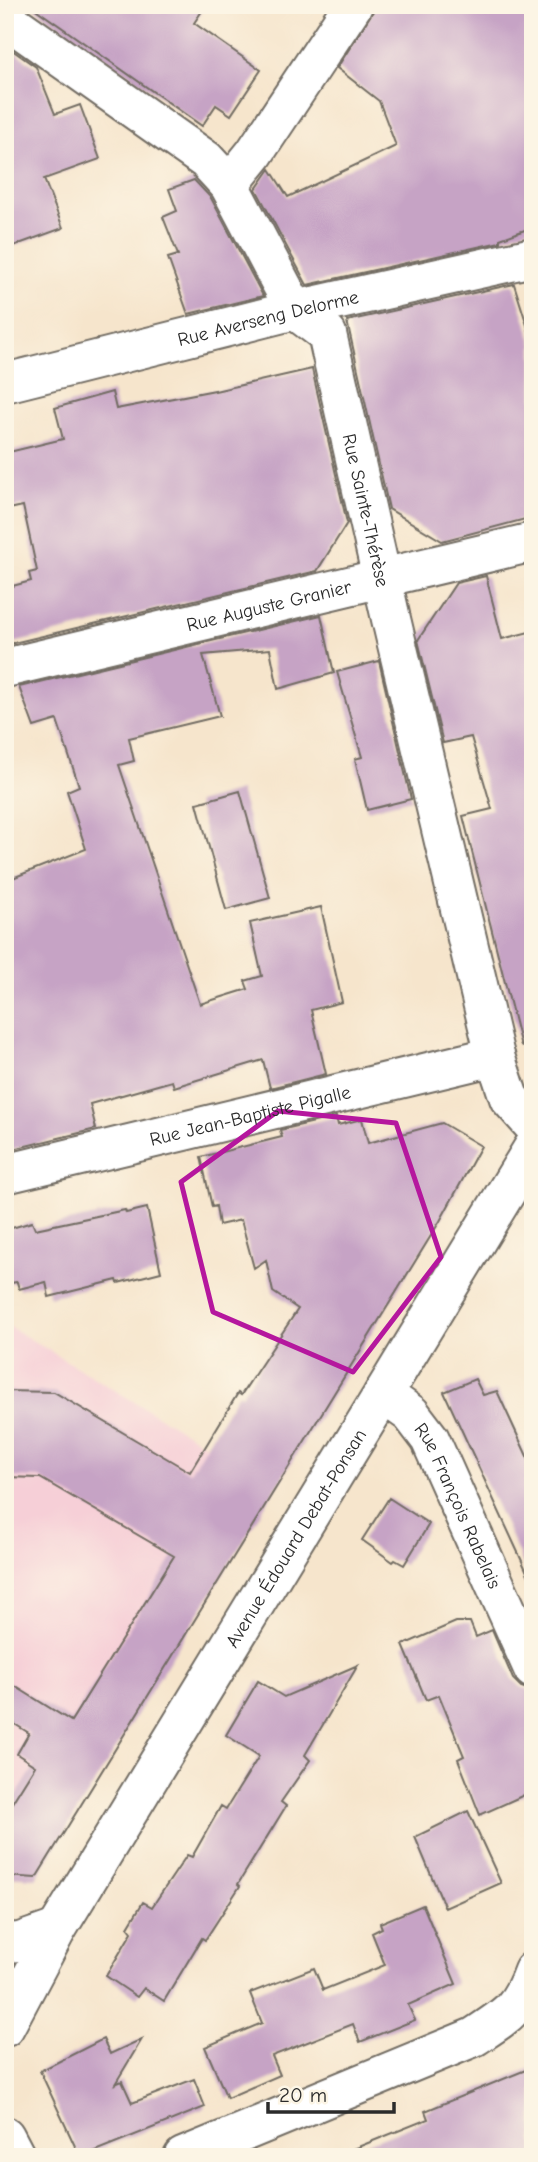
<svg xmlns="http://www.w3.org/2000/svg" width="538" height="2162" font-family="'Comic Neue',sans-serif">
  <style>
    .built { fill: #f6cfd7 }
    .building { fill: #c6a3c5 }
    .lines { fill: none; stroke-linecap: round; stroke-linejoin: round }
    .street-casing { stroke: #726c63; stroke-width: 42 }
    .street { stroke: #fff; stroke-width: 38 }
    .marked { fill: none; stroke: #b5179e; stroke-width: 5; stroke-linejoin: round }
    .labels { text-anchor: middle; stroke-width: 6; stroke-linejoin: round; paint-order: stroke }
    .street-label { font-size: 19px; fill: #2b2b2b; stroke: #fcf5e5 }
  </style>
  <rect width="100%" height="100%" fill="#fcf5e5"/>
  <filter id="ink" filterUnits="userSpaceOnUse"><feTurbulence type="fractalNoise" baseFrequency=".0143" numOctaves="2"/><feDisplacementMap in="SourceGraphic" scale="14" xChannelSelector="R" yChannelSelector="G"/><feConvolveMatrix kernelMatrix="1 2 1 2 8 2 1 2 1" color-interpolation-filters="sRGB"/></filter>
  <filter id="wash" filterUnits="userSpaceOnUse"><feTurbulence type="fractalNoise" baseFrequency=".00686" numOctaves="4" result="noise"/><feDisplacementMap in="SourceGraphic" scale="28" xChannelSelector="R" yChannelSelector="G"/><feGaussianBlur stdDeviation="1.57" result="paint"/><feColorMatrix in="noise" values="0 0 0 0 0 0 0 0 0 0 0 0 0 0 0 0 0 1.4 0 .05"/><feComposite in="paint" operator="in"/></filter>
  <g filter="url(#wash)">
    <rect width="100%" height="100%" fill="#f6e5cc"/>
    <!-- built -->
    <path class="built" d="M5,1324L276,1487L36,1878L5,1876Z"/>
    <g id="blocks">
      <!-- building -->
      <path class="building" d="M30,5H206L194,23L261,70L231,115L216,105L202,126Z
        M377,5H533V227L500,239V242L307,285L256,189L270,169L288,197L396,146L379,101L337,68Z
        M5,45L36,67L55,114L80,105L100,159L44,179L63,228L5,249Z
        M194,180L211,198L263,296L188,314L168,258L178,255L163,217L177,211L169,189Z
        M514,284L533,344V517L442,541L389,509L347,321Z
        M312,369L347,523L317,571L5,645V588L31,581L29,573L37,571L23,506L5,510V453L63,439L55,408L112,392L116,409L215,390V391Z
        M486,576L502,639L533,631V1044L521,1046L463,816L492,809L471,737L443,743L418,640L456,583Z
        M321,615L334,673L278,689L270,649L203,655L220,716L129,738L134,761L119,765L200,1004L248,989L245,981L262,976L250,923L321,907L342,1002L311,1010L326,1074L270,1088L263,1060L174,1087L172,1081L90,1104L96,1129L5,1151V881L86,849L67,791L79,786L57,720L34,727L19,687Z
        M379,661L411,799L367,810L355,759L362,757L337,672Z
        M240,791L270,898L226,910L197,803Z
        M336,1117L338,1125L362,1119L368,1143L442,1123L481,1146L440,1221L36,1878L5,1876V1814L35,1766L17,1754L29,1733L5,1718V1680L71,1721L174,1556L40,1478L5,1477V1391L54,1392L190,1472L238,1393L241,1395L298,1309L273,1292L266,1260L254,1268L241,1220L219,1225L216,1206L212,1207L201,1157L282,1137L280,1130Z
        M147,1208L161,1272L118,1283L117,1280L49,1297L46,1282L19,1289L17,1282L5,1284V1230L32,1222L35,1229L125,1210L126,1213Z
        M475,1379L483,1395L497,1391L533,1469V1585L444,1392Z
        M389,1498L429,1524L404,1565L395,1560L393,1562L362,1540Z
        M456,1622H470L476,1637L492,1630L513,1679L521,1687L533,1691V1791L480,1815L458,1759L464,1756L439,1695L426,1700L403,1645Z
        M358,1665L305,1755L310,1760L281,1802L286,1806L238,1884L240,1886L205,1940L202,1938L164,2001L144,1988L137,1997L106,1976L132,1932L128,1927L143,1902L152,1907L187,1855L192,1857L221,1806L226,1809L259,1756L226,1735L258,1681L284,1697Z
        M468,1811L501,1883L445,1908L415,1837Z
        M423,1905L456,1984L408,2005L415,2020L360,2042L353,2024L272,2056L280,2075L227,2098L205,2047L262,2023L250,1993L314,1968L323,1990L385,1965L372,1933L382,1928L380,1923Z
        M103,2039L110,2054L142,2039L115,2084L122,2081L132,2103L194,2079L205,2107L80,2157L40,2071Z
        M533,2067V2157H338V2155L428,2119L425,2111Z"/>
    </g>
  </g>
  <g filter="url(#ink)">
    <use href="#blocks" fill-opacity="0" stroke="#726c63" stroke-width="2"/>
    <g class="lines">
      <defs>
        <g id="street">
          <path id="s1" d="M5,18L206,160L229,185L295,310L327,334L391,619L495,1056L509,1098L533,1125"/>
          <path d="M229,185L254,154L353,5"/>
          <path id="s2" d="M5,383L295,310L533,257"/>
          <path id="s3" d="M5,668L533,542"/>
          <path id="s4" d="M5,1174L495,1056"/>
          <path id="s5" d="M383,1394L411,1414L430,1439L533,1669"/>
          <path d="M5,1943L20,1942L57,1929"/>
          <path id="s6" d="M5,2027L57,1929L533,1148"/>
          <path d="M5,2136L16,2157"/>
          <path d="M183,2157L474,2037C507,2015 519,2010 533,1971"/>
        </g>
      </defs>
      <!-- street casing -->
      <use href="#street" class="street-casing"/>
      <!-- street -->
      <use href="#street" class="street"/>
    </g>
  </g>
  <!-- marked area -->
  <path class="marked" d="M278,1111L396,1123L441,1257L353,1372L213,1312L181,1182Z"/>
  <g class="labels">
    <!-- street labels -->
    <g class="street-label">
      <text dy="7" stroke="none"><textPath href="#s2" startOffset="271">Rue Averseng Delorme</textPath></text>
      <text dy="7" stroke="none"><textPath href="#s1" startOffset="642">Rue Sainte-Thérèse</textPath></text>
      <text dy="7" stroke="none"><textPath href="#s3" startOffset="271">Rue Auguste Granier</textPath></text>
      <text dy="7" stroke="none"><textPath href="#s4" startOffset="252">Rue Jean-Baptiste Pigalle</textPath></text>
      <text dy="7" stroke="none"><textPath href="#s5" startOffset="138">Rue François Rabelais</textPath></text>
      <text dy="7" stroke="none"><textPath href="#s6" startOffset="569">Avenue Édouard Debat-Ponsan</textPath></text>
    </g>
  </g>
  <!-- margin -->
  <rect width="538" height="2162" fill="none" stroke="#fcf5e5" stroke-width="28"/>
  <!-- scale -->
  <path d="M268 2102v10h126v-10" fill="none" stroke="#2b2b2b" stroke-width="3.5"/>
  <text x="279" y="2102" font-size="21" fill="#2b2b2b" stroke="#fcf5e5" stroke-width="5" paint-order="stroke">20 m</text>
</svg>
